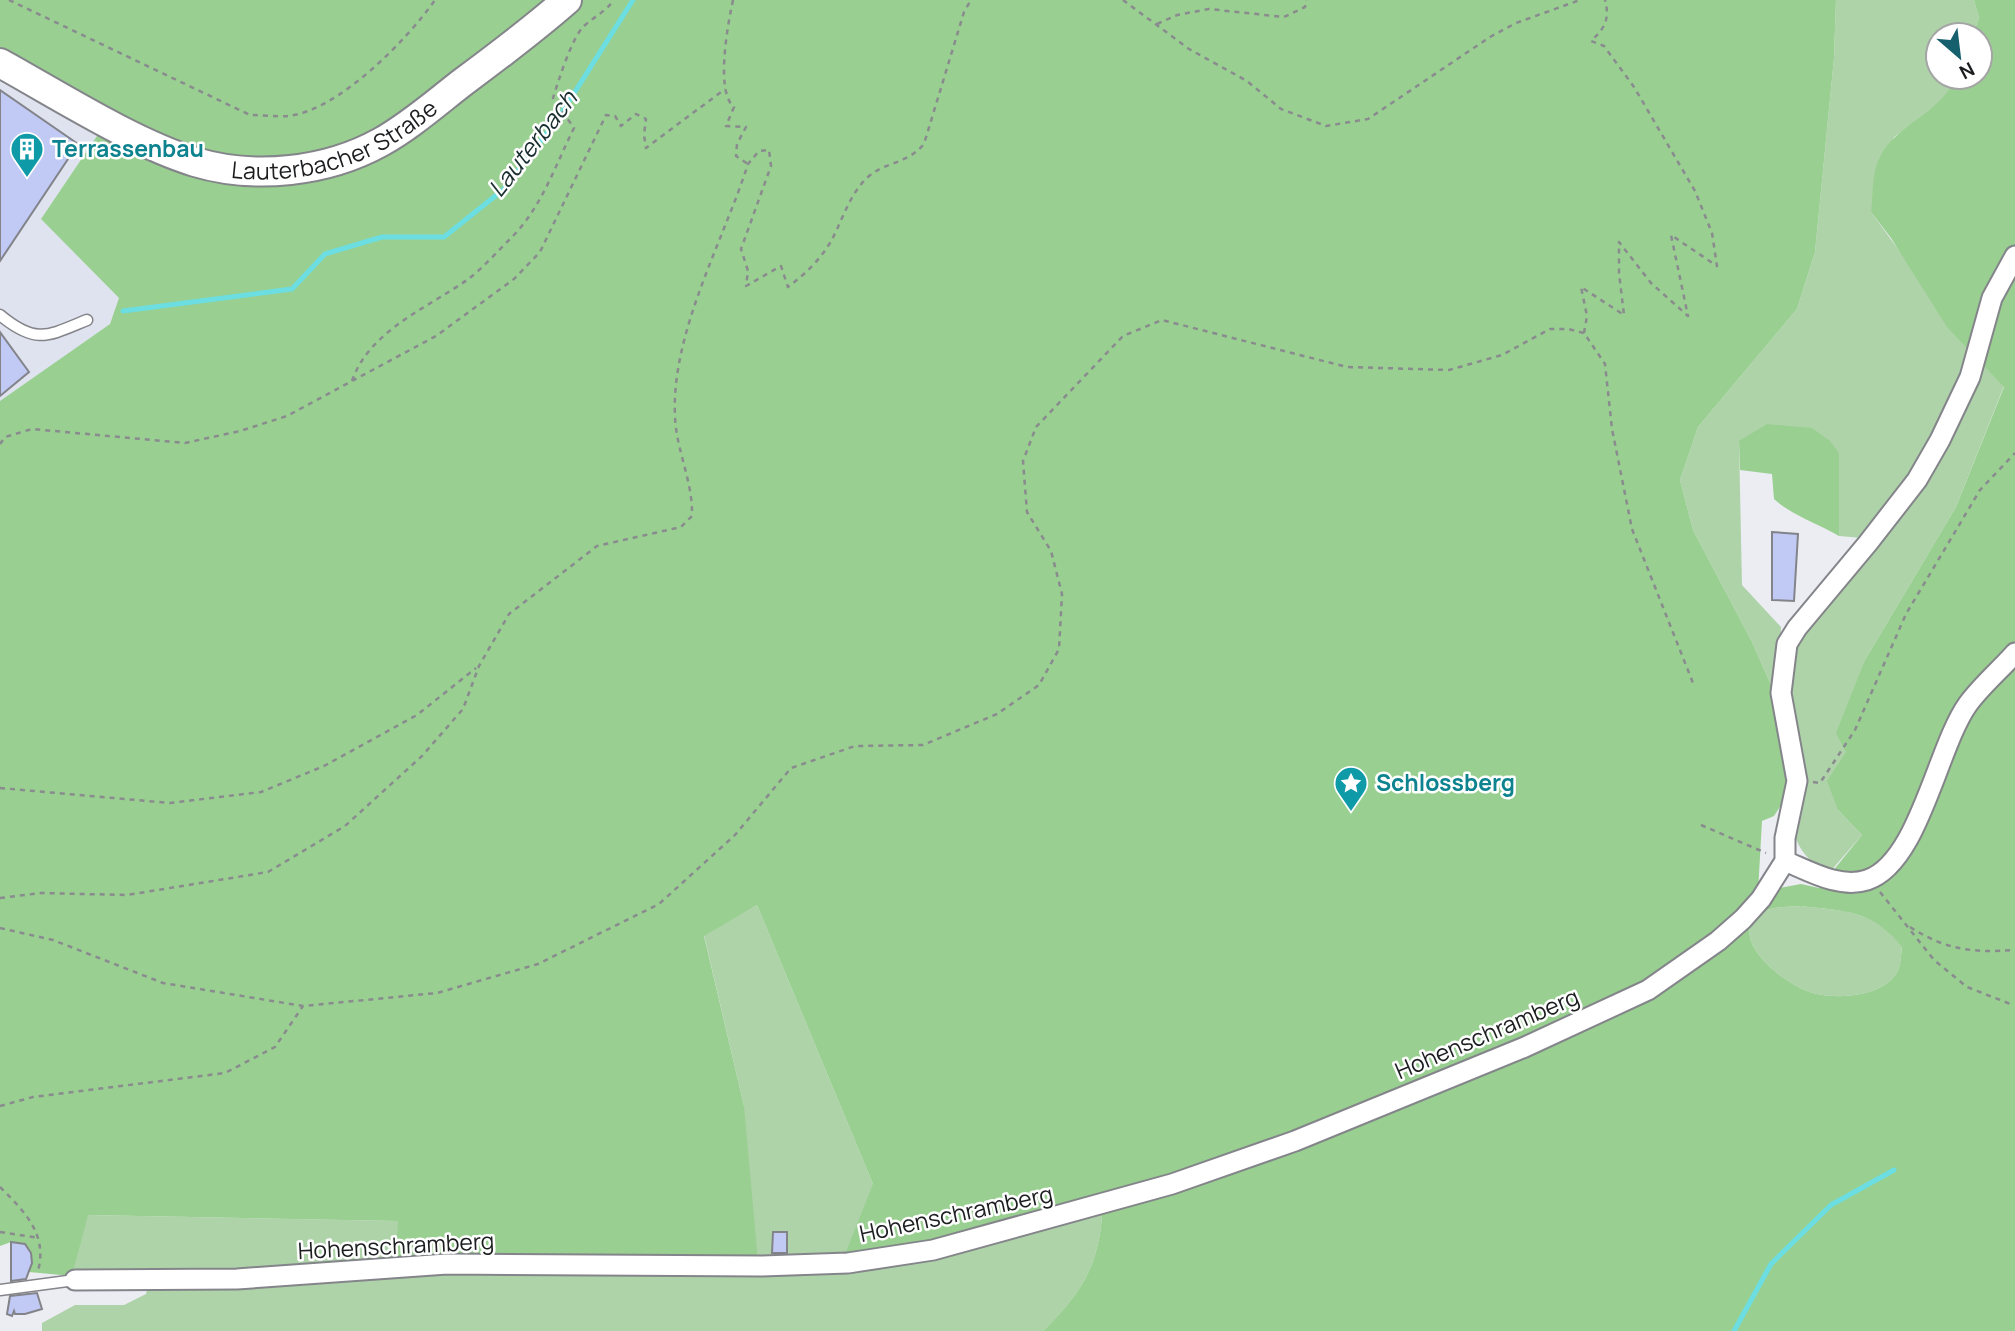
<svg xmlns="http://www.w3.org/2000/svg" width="2015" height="1331" font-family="Manrope,sans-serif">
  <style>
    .built { fill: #dfe2ef }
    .green { fill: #afd3a9 }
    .forest { fill: #99cf90; fill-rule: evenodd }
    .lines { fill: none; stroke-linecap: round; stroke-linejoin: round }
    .stream { stroke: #6cdee2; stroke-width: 5 }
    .building { fill: #c1c9f5; stroke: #838489; stroke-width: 2 }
    .lane-casing { stroke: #84858a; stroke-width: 13 }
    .street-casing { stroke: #84858a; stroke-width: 23 }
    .secondary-casing { stroke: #84858a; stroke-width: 32 }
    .path { stroke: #8a8b8f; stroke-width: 2.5; stroke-dasharray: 5 5; stroke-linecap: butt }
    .lane { stroke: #fff; stroke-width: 10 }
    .street { stroke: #fff; stroke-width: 19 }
    .secondary { stroke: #fff; stroke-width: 28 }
    .labels { text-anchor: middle; stroke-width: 5; stroke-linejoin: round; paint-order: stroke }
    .street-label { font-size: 23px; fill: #1c1d1f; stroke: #fff }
    .culture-label { font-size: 23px; font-weight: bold; fill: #0d838f; stroke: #fff; text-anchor: start }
    .water-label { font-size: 24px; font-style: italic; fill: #1a2e2f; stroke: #fff }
  </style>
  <rect width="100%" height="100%" fill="#ecedf3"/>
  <!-- built -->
  <path class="built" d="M0,82L99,133L41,219L119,298L110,324L0,401Z"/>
  <!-- green -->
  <path class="green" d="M1836,0H1974L1979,18L1973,35H1938V77H1956L1950,94L1894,137L1871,212L1973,352L1934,439L1862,538L1839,536V453L1739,441L1742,585L1781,627L1779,703L1752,642L1693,530L1680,480L1698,427L1797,309L1815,252L1834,58Z
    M1981,361L2004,386L1956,507L1865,660L1846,752L1838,810L1862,835L1829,873C1813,864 1803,856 1796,839L1790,652L1870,547Z
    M757,905L873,1184L1085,1203L1102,1217C1097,1270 1080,1294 1043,1331H42V1323L75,1305H124L146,1294L150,1274L72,1276L87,1215L399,1221L397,1258L744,1106L704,935Z
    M1801,906C1844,911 1873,910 1902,946C1901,953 1901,962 1899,968C1888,998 1832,1001 1807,991C1785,983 1732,944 1755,917C1765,906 1787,907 1801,906Z"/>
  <!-- forest -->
  <path class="forest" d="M0,0H555L377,136L311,163L221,159L155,139L0,59Z
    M578,0H1836L1834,58L1815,252L1797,309L1698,427L1680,480L1693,530L1752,642L1779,703L1790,791L1774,816L1762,821L1758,892L1801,884L1819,888L1862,835L1838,810L1827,781L1846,752L1836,733L1865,660L1956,507L2004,387L1947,327L1891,238L1871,212C1873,197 1872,178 1877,164C1891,124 1941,115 1956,77H1980V35H1973L1979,18L1974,0H2015V1331H1043C1080,1294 1097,1270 1102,1217L1085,1203L927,1244L844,1257L873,1184L757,905L704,936L744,1106L758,1262L396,1258L398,1221L88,1215L72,1276L29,1272L11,1242L0,1246V401L110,324L119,298L41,219L99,133L202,179L269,185L311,181ZM1801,906C1844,911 1873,910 1902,947C1901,953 1901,962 1899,968C1888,998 1832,1001 1807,991C1785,983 1732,944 1755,917C1765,906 1787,907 1801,906Z
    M1767,424L1812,428L1830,441L1839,453V536C1817,523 1793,516 1774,499L1772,474L1740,470L1739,441Z"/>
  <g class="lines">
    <!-- stream -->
    <path class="stream" d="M123,311L292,289L325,254L382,237H444L504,189L559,117L633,0
      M1734,1331L1771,1264L1831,1205L1894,1170"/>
  </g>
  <!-- building -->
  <path class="building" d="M0,90L78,144L0,261Z
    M0,332L29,372L0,396Z
    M1772,532L1798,534L1794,601L1772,600Z
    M773,1232H787V1253H772Z
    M11,1242L25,1244L31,1253L32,1263L26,1279L11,1281Z
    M37,1293L42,1309L25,1314H15L14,1311L12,1316L7,1314L10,1296Z"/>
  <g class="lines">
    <defs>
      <path id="lane" d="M0,315C36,345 48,336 87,320
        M0,1290L75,1280"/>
      <path id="street" d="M1785,861V838L1797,781L1781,693L1787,644L1797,628L1868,543L1917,480L1940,440L1970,377L1992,298L2015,256
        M1785,861C1809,871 1840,889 1867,880C1919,863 1937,747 1968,704C1981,686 2000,670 2015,653
        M75,1280L237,1279L447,1264L762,1266L848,1263L933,1250L1172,1184L1295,1141L1525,1047L1648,990L1718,941L1743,919L1761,899L1785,861"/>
      <g id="secondary">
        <path id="s1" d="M0,63C58,95 133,143 195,162C255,180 327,172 381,142C410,126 437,102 463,82C498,56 534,29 567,0"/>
      </g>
    </defs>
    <!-- lane casing -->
    <use href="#lane" class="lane-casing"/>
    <!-- street casing -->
    <use href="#street" class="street-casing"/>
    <!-- secondary casing -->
    <use href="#secondary" class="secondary-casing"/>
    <!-- path -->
    <path class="path" d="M9,0L250,115C262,115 276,117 288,116C338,111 407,40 435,0
      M733,0C728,23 715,92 734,107L726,126L746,127L737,144L736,156L748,164
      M1123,0L1189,49L1247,81L1281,109L1326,126L1368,119L1490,37L1516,23L1580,0
      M1157,24L1177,15L1209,9L1284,17L1305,7L1306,0
      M1584,333L1587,316L1581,287L1624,315L1619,273V242L1651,283L1688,316L1671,235L1717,266L1712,233L1695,191L1634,87L1604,46L1591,41C1605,28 1610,19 1605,0
      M352,381C369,331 427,308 467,280C482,269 497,252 510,239C541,209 555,166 574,128L553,98C558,82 572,37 584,26C595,16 605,12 614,0
      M0,444L5,437L32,429L185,443L240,431L287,416L352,381L436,336L514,279L540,252L606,115L615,116L621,126L636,114L646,119L644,135L646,148L725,89
      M1813,782L1820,783L1855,730L1906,614L1980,490L2015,453
      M0,788L170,803L261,792L324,766L417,715L476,668
      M1701,825L1766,853
      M1880,892L1934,960L1967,987L2013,1005
      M0,898L41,893L127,895L268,872L345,826L422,756L463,709L479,666L509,614L597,546L681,527L692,516C693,481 676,450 675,416C671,333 723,242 748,164L759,151L769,150L771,166L741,249L748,271L746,286L781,266L788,287C805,274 819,261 830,243C842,222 849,194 868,177C886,161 906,165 924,144L964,12L971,0
      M1910,927C1946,950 1972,953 2015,950
      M0,928L53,940L163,983L303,1006L437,993L538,964L659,904L735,835L791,768L855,746L923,745L997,714L1039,685L1059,649L1062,594L1051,551L1027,512L1023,461L1036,427L1123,336L1162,320L1347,367L1449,370L1502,355L1550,329H1568L1584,333L1605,364L1612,429L1632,529L1693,683
      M0,1106L33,1097L225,1073L275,1047L303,1006
      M0,1187C24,1211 48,1234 38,1271
      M0,1232L39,1238"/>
    <!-- lane -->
    <use href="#lane" class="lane"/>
    <!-- street -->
    <use href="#street" class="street"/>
    <!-- secondary -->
    <use href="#secondary" class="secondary"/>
  </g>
  <!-- icons -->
  <defs>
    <symbol id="building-pin" viewBox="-11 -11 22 30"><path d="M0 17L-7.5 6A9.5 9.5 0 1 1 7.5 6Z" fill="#0f9aa8" stroke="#fff"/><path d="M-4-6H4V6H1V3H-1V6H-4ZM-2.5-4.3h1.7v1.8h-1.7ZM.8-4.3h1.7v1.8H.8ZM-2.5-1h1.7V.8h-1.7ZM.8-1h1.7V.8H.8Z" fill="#fff"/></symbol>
    <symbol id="sight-pin" viewBox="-11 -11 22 30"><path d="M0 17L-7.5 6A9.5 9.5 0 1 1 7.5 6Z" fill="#0f9aa8" stroke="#fff"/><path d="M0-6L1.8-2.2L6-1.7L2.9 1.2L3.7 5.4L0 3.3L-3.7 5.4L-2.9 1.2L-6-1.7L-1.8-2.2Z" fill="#fff"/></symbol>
  </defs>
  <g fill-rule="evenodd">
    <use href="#building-pin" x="8" y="130" width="38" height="52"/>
    <use href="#sight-pin" x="1332" y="764" width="38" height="52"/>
  </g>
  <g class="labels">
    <!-- street labels -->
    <g class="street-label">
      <text dy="8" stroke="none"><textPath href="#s1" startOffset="366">Lauterbacher Straße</textPath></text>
      <text transform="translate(1487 1034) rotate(-23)" y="8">Hohenschramberg</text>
      <text transform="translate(956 1214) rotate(-12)" y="8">Hohenschramberg</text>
      <text transform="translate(396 1246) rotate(-3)" y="8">Hohenschramberg</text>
    </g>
    <!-- culture labels -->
    <g class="culture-label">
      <text x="52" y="157">Terrassenbau</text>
      <text x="1376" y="791">Schlossberg</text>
    </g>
    <!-- water labels -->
    <g class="water-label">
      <text transform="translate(533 144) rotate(-52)" y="8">Lauterbach</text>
    </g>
  </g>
  <!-- north arrow -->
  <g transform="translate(1959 56) rotate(152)"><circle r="33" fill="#ffffff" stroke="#a4a5a5" stroke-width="2"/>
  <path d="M0-5L12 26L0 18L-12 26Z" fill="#16606e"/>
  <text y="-10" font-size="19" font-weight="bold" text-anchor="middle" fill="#1c1d1f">N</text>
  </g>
</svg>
